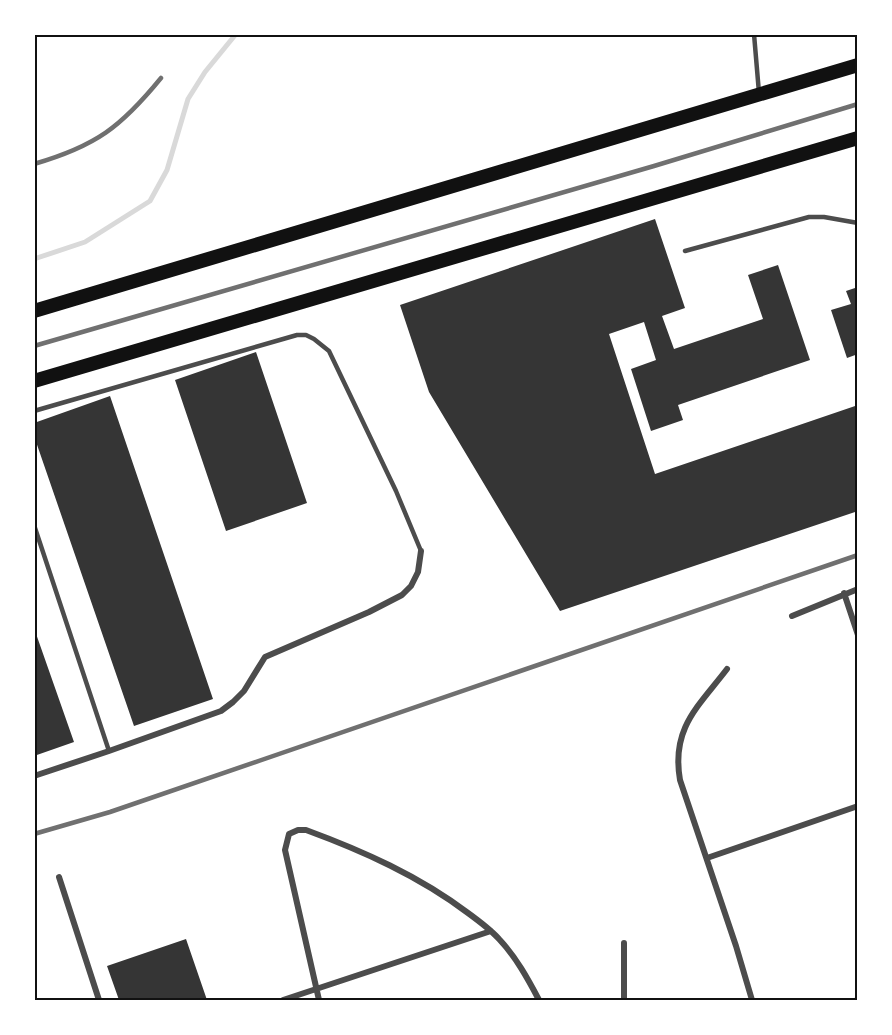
<svg xmlns="http://www.w3.org/2000/svg" width="892" height="1035" font-family="'Asap Condensed',sans-serif">
  <style>
    .lines { fill: none; stroke-linecap: round; stroke-linejoin: round }
    .stream { stroke: #d9d9d9; stroke-width: 5 }
    .building { fill: #353535 }
    .service { stroke: #4c4c4c; stroke-width: 4.5 }
    .minor { stroke: #4c4c4c; stroke-width: 6 }
    .primary { stroke: #111; stroke-width: 14 }
    .rail { stroke: #707070; stroke-width: 4.5 }
    .neatline { fill: none; stroke: #111; stroke-width: 2 }
  </style>
  <rect width="100%" height="100%" fill="#fff"/>
  <g class="lines">
    <!-- stream -->
    <path class="stream" d="M34,259L85,242L150,201L167,170L188,99L205,72L236,34"/>
  </g>
  <!-- building -->
  <path class="building" d="M655,219L685,308L662,316L674,349L763,319L748,275L778,265L810,360L678,405L683,420L651,431L631,369L656,360L644,322L609,334L655,474L858,405V511L560,611L429,392L400,305Z
    M858,287V354L847,358L831,310L851,304L846,291Z
    M256,352L307,503L226,531L175,380Z
    M110,396L213,699L134,726L34,436V423Z
    M34,628L74,742L34,756Z
    M186,939L207,1000H119L107,966Z"/>
  <g class="lines">
    <!-- service -->
    <path class="service" d="M754,34L759,93
      M685,251L809,217H824L858,223
      M34,411L297,335H306L314,339L329,351L396,491L421,551
      M34,525L109,751"/>
    <!-- minor -->
    <path class="minor" d="M844,593L858,635
      M792,616L858,589
      M727,669C698,707 671,728 680,780L736,946L752,1000
      M34,776L109,751L221,711L233,702L244,691L265,657L369,612L402,595L411,586L418,572L421,551
      M707,858L858,806
      M59,877L99,1000
      M624,943V1000
      M283,1000L491,931
      M319,1000L285,850L289,834L298,830H306C363,851 419,876 468,913C479,921 490,929 499,939C516,957 528,979 539,1000
      M857,1000H858"/>
    <!-- primary -->
    <path class="primary" d="M34,311L858,65
      M34,381L858,138"/>
    <!-- rail -->
    <path class="rail" d="M34,164C96,146 121,127 161,78
      M34,346L654,166L858,104
      M34,834L110,812L858,555"/>
  </g>
  <!-- border -->
  <rect width="892" height="1035" fill="none" stroke="#ffffff" stroke-width="72"/>
  <rect x="36" y="36" width="820" height="963" class="neatline"/>
</svg>
